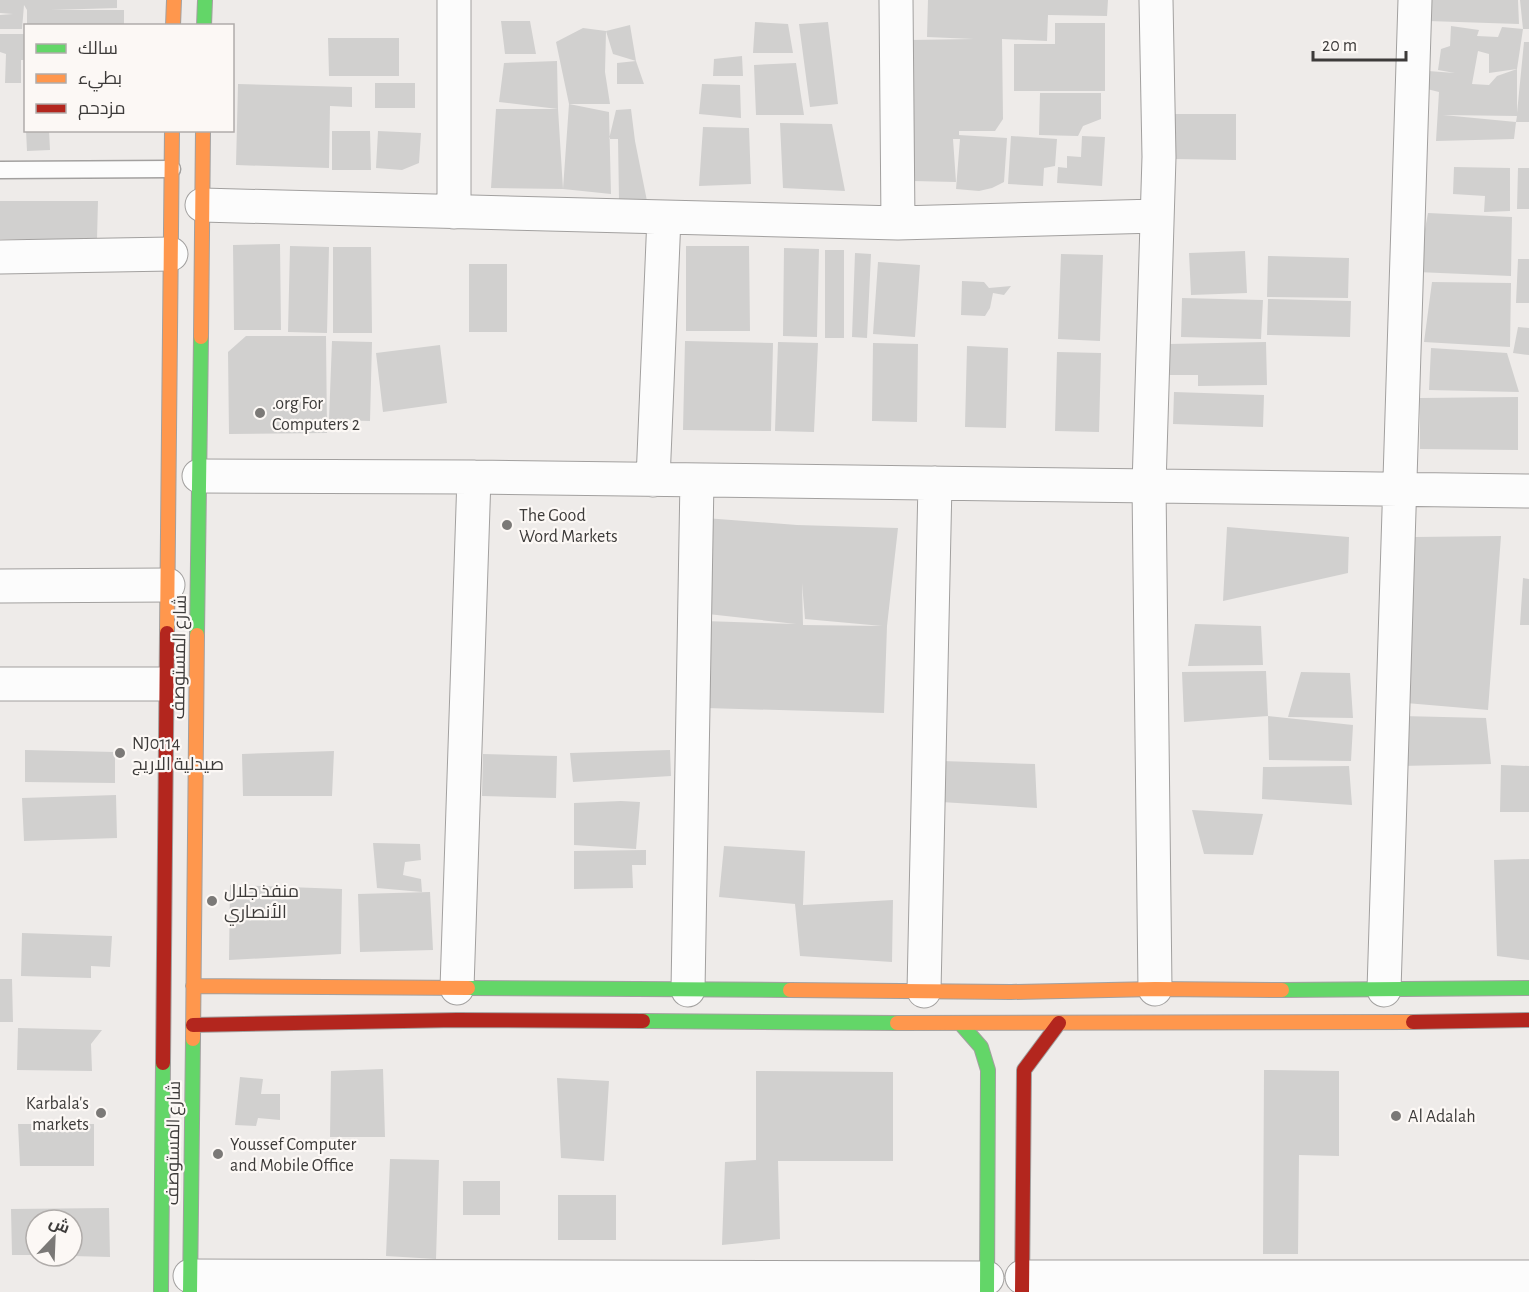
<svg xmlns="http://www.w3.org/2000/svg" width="1529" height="1292" font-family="'Alegreya Sans',Cairo,sans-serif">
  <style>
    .building { fill: #d1d0cf; fill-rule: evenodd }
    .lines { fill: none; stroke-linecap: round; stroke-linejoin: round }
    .lane-casing { stroke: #a2a09f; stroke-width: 19 }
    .street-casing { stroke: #a2a09f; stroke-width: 35 }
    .fast-casing { stroke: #a2a09f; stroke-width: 16 }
    .slow-casing { stroke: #a2a09f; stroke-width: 16 }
    .jam-casing { stroke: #a2a09f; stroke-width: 16 }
    .lane { stroke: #fcfcfc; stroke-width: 16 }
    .street { stroke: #fcfcfc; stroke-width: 33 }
    .fast { stroke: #63d668; stroke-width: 14 }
    .slow { stroke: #ff974d; stroke-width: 14 }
    .jam { stroke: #b3261e; stroke-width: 14 }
    .poi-dot { fill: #7b7977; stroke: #fcf8f5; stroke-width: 2 }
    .labels { text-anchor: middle; stroke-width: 4.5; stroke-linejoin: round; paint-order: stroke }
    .poi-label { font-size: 18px; fill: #3d3b3a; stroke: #fcf8f5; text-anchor: start }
    .street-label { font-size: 18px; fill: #3d3b3a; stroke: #fcf8f5 }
  </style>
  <rect width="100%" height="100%" fill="#eeebe9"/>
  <!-- building -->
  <path class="building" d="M0,0H117V8L51,10H124V26H27V10L24,5L22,29H0V15L13,14L0,13Z
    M928,0H1108L1107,16L1048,15L1047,41L1002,39L1003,119L995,131H959V135L1007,138L1004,182L992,188L979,191L956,189L960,139H953L956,182L913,181L909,40L974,39L927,37Z
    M1429,0H1518L1519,24L1428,21Z
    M1520,0H1529V29H1523Z
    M501,21H530L536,54H505Z
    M755,22L788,24L793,53H753Z
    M828,22L838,104L810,107L799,24Z
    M1055,23H1105V91H1014V44H1055Z
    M630,25L636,61L644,84H617V63L636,61L613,54L606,31Z
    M1451,26L1479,30L1477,36L1498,37L1502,27L1523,29L1517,69L1489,73V54L1478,51L1472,84L1489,85L1497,76L1517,69V113L1524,42H1529V122H1516L1514,139L1436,141L1439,92L1427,89L1428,71L1455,73L1438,70L1441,49L1450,46ZM1443,115L1517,116L1516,122Z
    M583,28L606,31L605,72L610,104H569L556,42Z
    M0,34H26V60H21V83H5L6,54L0,52Z
    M328,38H399V76H329Z
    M742,56L743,76H713L714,59Z
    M557,61L558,109L499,102L504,63Z
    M796,63L804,115H756L754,65Z
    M375,83H415V108H375Z
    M238,84L352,87V107L330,106L329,168L236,165Z
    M702,84L740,85L741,118L699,114Z
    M1040,93H1101V119L1083,126L1078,136L1039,135Z
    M569,104L609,112L611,194L563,189Z
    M496,109H558L563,189L491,188Z
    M631,109L635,141L647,201L619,200L618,139H609L616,110Z
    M1175,114H1236V160L1175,159Z
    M780,123L832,124L845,191L783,188Z
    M703,127L749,128L751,184L699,186Z
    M26,130H49L50,150L27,151Z
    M332,131H370L371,170H332Z
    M378,131L421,133L419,163L402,170L376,168Z
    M1011,136L1057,139L1055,166L1044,168L1043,186L1008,184Z
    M1082,136L1105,137L1102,186L1057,183L1058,167L1067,168V156L1081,157Z
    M1454,167L1510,168V211L1484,212L1485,196L1453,194Z
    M1518,168H1529V209H1517Z
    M0,201H98L97,239H0Z
    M1428,213L1512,217L1511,276L1417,272Z
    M280,244L281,330H234L233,245Z
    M290,246L329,247L327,333L288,332Z
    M686,246H749L750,331H686Z
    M333,247H371L372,333H333Z
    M784,248L819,249L817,337L783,336Z
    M825,250H844V338H825Z
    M1245,251L1247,293L1191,295L1189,253Z
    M855,253L871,254L867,338L852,337Z
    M1061,254L1103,255L1100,341L1058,339Z
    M1268,256L1349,258L1348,298L1267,297Z
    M1518,259H1529V303H1516Z
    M878,262L920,265L915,337L873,334Z
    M469,264H507V332H469Z
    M962,281L984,282L989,288L1011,286L1004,295L993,293L990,308L985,316L961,315Z
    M1432,282L1511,283L1510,347L1424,342Z
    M1182,298L1263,300L1261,339L1181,337Z
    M1268,299L1351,301L1350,337L1267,335Z
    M1518,327L1529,328V355L1513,353Z
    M246,336H326L327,433L229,434L228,352Z
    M332,341L372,342L370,421L329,420Z
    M685,341L773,343L771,431L683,430Z
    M778,342L818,343L814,432L775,431Z
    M1266,342L1267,385L1198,386V375H1169V344Z
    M873,343L918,344L917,422L872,421Z
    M440,345L447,403L383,412L376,353Z
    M967,346L1008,348L1006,428L965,427Z
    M1431,348L1507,353L1519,392L1429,390Z
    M1057,352L1101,353L1099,432L1055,431Z
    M1174,392L1264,395L1263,427L1173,424Z
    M1518,397V450L1420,449V398Z
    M705,518L797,525L898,528L887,626L884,713L706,708L704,621L796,624L708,614ZM802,583L805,619L882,626L803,625Z
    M1227,527L1349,537L1348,573L1223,601Z
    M1501,536L1488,710L1406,703L1415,537Z
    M1523,578L1529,579V625H1520Z
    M1195,624L1261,626L1263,665L1188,666Z
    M1266,671L1268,716L1184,722L1182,672Z
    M1301,672L1350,673L1353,718L1288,717Z
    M1268,716L1353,725L1351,761L1269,760Z
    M1401,716L1486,718L1491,764L1401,766Z
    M25,750L115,752V783L25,782Z
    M670,750L671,776L573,782L570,753Z
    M334,751L332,796H243L242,754Z
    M483,754L557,756L556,798L482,796Z
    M942,761L1035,764L1037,808L941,802Z
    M1501,765L1529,766V812H1500Z
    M1349,766L1352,805L1262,799L1263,767Z
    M116,795L117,838L24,841L22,798Z
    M621,801L640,802L636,849L574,845V803Z
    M1192,810L1263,814L1253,855L1204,854Z
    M373,843L420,844L421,860L405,862L403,875L421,879L422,892L377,888Z
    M724,846L805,851L803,905L893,900L892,962L800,956L795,904L719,897Z
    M646,850V865H632L633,888L574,889V851Z
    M1529,859V960L1497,956L1494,860Z
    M230,885L342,889L341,954L229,960Z
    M430,892L433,950L360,952L358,894Z
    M22,933L112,936L110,967L91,966V978L21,976Z
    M0,979H12L13,1022H0Z
    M18,1028L102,1030L91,1044L92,1071L17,1070Z
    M383,1069L385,1137H330L331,1071Z
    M1264,1070L1339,1071V1156L1299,1155L1298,1254H1263Z
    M756,1071L893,1072V1161H778L780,1239L722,1245L725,1162L756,1160Z
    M240,1077L263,1079L261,1094H280V1120L258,1118L256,1126L235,1125Z
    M557,1078L609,1081L604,1161L561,1158Z
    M18,1124H94V1166H20Z
    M390,1159L439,1160L436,1259L386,1256Z
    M463,1181H500V1215H463Z
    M558,1195H616V1240H558Z
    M109,1208L110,1257L72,1256V1220H36V1255H12L11,1209Z"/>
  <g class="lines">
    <defs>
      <path id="lane" d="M0,170L172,169"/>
      <path id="street" d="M454,0V212
        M896,0L898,223
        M202,205L898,223L1157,216
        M0,257L171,254
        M199,476L474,477L1529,491
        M653,480L664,217
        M0,586L168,585
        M0,684H167
        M457,988L474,477
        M1155,989L1149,486L1159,157L1156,0
        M688,990L697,480
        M1384,990L1415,0
        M924,991L935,483
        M190,1276L987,1278
        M1022,1277H1529"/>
      <path id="fast" d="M204,26L205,0
        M197,635L201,337
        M468,988L790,990
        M1282,990L1529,988
        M643,1021L897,1023
        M960,1023L981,1047L988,1070L987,1292
        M161,1292L163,1063
        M190,1292L193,1039"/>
      <path id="slow" d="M173,26L174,0
        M201,337L203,130
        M167,633L172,130
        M193,986L468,988
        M790,990L1011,992L1155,989L1282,990
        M897,1023L1413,1022
        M193,1039L197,635"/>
      <path id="jam" d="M1413,1022L1529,1020
        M193,1025L457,1020L643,1021
        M163,1063L167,633
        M1022,1292L1024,1070L1059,1023"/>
    </defs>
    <!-- lane casing -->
    <use href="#lane" class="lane-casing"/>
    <!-- street casing -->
    <use href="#street" class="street-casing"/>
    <!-- fast casing -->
    <use href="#fast" class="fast-casing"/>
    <!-- slow casing -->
    <use href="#slow" class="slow-casing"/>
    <!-- jam casing -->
    <use href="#jam" class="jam-casing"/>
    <!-- lane -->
    <use href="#lane" class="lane"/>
    <!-- street -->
    <use href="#street" class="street"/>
    <!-- fast -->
    <use href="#fast" class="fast"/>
    <!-- slow -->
    <use href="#slow" class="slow"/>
    <!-- jam -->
    <use href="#jam" class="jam"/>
  </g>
  <!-- markers -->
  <g class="poi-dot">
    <circle cx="260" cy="413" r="6"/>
    <circle cx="507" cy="525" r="6"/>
    <circle cx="120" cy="753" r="6"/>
    <circle cx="212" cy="901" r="6"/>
    <circle cx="101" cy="1113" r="6"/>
    <circle cx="1396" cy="1116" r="6"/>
    <circle cx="218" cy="1154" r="6"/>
  </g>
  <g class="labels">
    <!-- poi labels -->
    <g class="poi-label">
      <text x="272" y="409">.org For<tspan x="272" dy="21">Computers 2</tspan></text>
      <text x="519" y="521">The Good<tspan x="519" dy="21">Word Markets</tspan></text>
      <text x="132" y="749">NJ0114<tspan x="132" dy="21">صيدلية الاريج</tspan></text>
      <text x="224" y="897">منفذ جلال<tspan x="224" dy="21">الأنصاري</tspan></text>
      <text x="89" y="1109" text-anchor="end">Karbala's<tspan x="89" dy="21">markets</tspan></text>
      <text x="1408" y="1122">Al Adalah</text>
      <text x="230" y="1150">Youssef Computer<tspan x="230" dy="21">and Mobile Office</tspan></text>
    </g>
    <!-- street labels -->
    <g class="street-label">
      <text transform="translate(179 657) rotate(-89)" y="6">شارع المستوصف</text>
      <text transform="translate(173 1143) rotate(-89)" y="6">شارع المستوصف</text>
    </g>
  </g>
  <!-- legend -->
  <rect x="24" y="24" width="210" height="108" fill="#fcf8f5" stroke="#b0acaa" stroke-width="1.5"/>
  <rect x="36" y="44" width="30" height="9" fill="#63d668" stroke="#b0acaa" stroke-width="1.5"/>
  <text x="78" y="54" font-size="18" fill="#3d3b3a">سالك</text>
  <rect x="36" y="74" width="30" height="9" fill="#ff974d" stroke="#b0acaa" stroke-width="1.5"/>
  <text x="78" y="84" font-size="18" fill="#3d3b3a">بطيء</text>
  <rect x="36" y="104" width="30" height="9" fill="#b3261e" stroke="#b0acaa" stroke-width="1.5"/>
  <text x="78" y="114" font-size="18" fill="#3d3b3a">مزدحم</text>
  <!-- north arrow -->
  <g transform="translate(54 1238) rotate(23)"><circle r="28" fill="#fcf8f5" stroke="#b0acaa" stroke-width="1.5"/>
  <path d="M0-4.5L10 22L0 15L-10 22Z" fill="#7b7977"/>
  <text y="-9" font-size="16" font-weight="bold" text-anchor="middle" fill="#3d3b3a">ش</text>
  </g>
  <!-- scale -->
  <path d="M1313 51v9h93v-9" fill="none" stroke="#3d3b3a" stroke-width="3"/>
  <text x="1322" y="51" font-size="18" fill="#3d3b3a" stroke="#fcf8f5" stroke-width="4.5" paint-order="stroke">20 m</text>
</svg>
